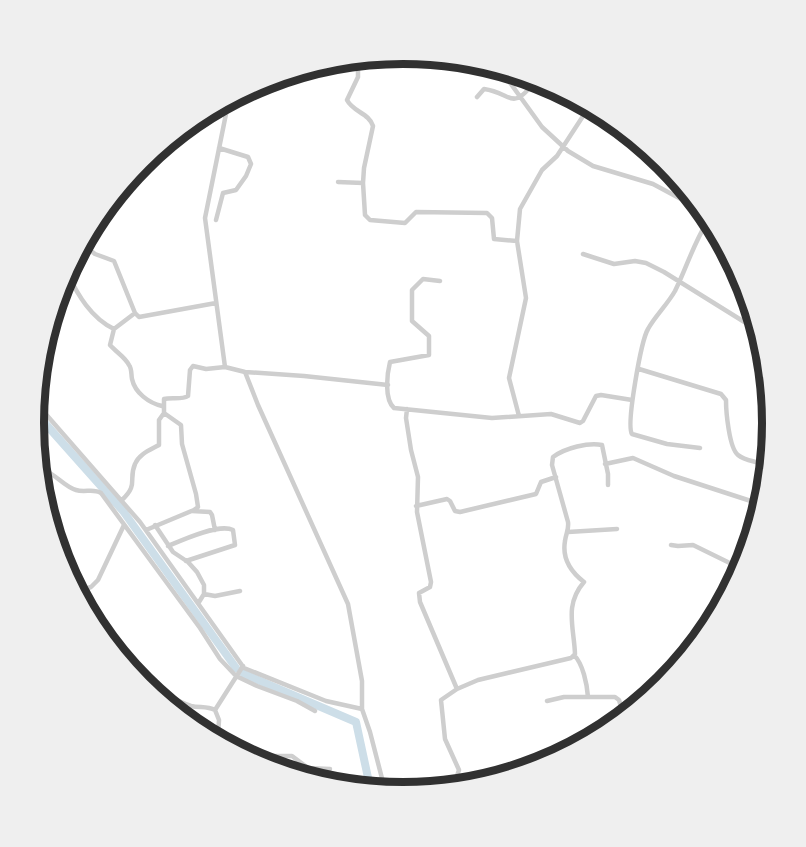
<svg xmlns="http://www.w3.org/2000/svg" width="806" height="847" font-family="Roboto,sans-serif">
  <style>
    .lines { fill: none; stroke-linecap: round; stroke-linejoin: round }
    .river { stroke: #cddee8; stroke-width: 8 }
    .street { stroke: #cecece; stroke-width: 4.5 }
    .secondary { stroke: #bbb; stroke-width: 6 }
    .rim { fill: none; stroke: #313131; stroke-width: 8 }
  </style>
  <rect width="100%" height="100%" fill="#fff"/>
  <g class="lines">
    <!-- river -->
    <path class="river" d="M35,412L123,511L236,668
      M244,674L356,722L370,787"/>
    <!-- street -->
    <path class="street" d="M358,63V77L347,100C353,112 369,113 373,126L364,168L363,183
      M503,73L542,127L568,151L593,166L653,184L694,206
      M477,97L484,89C513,93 511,113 536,80
      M228,104L205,218L225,367L245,372L304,376L388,385
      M338,182L363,183L365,215L370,220L405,223L416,212L487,213L492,218L494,239L517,241
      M216,220L223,193L236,190L246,176L251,164L248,157L219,148
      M85,246L95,254L114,261L135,313
      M583,254L614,264L635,261L646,263L664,272L754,328
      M67,273C78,295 91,318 114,329L135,313L139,317L216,303
      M440,281L423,279L412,290V321L429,336V355L390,362C387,374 384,399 394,408L492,418L551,414L580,423L583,421L596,396L601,395L632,400
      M114,329L110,345C116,352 125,357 129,365C132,369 131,374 132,379C135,393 149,403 162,406
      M639,369L721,394L726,400C726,411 729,448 738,455C745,461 756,461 765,465
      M245,372L258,405L348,604L362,681V709
      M37,404L140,522L244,668L326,701L362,709L370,732L385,790
      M407,409L406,418L411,450L418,477L417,512L431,582L430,587L419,593L420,602L457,689
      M519,416L509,378L526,298L517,241L520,209L542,170L557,156L587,110
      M700,448L667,444L632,434C626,425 641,341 648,329C655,316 667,305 675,291C686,269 693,245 706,224
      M605,464L633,458L674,476L757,503
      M43,472L46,471C56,475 65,487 76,490C85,493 93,488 101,493L200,628L220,659L236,676L257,686L297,701L315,711
      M122,500C139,484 128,480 135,464C139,454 150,450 159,445V420L164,413
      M416,506L447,499L450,501L455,511L460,512L536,494L541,482L556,477
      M192,511L210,512L212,515L215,530
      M155,525L173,552L188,562L197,572L204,585V594L199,602
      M146,530L194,510L198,507L196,494L182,444L181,425L164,413V399C171,397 182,400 188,396L190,370L193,366L206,369L225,367
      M568,532L617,529
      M671,545L678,546L693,545L742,569
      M168,546C182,540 219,523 233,530L235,545L186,561
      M79,591L91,587L98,580L124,525
      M204,594L215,596L240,591
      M121,654L130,659L165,694C173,698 182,703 191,706C200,708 207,706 215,710L219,720L218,736
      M574,655C583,664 587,684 588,697
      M146,688L152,681
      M547,701L564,697H615L619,700L622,710L624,712
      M215,710L243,666
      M253,760L263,756H292L308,768L330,769
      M451,784L457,776L459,770L445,739L441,700L457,689L478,680L571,658L575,654C574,627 564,605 584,582C571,572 562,558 565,541C566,533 569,530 568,522L552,465L553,457C565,448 589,442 602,445L608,474V485"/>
    <!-- secondary -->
    <path class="secondary" d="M601,120L677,180"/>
  </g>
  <!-- crop -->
  <path d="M0 0H806V847H0ZM44 423a359 359 0 1 1 718 0a359 359 0 1 1-718 0Z" fill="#efefef" fill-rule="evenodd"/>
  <path class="rim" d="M44 423a359 359 0 1 1 718 0a359 359 0 1 1-718 0Z"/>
</svg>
